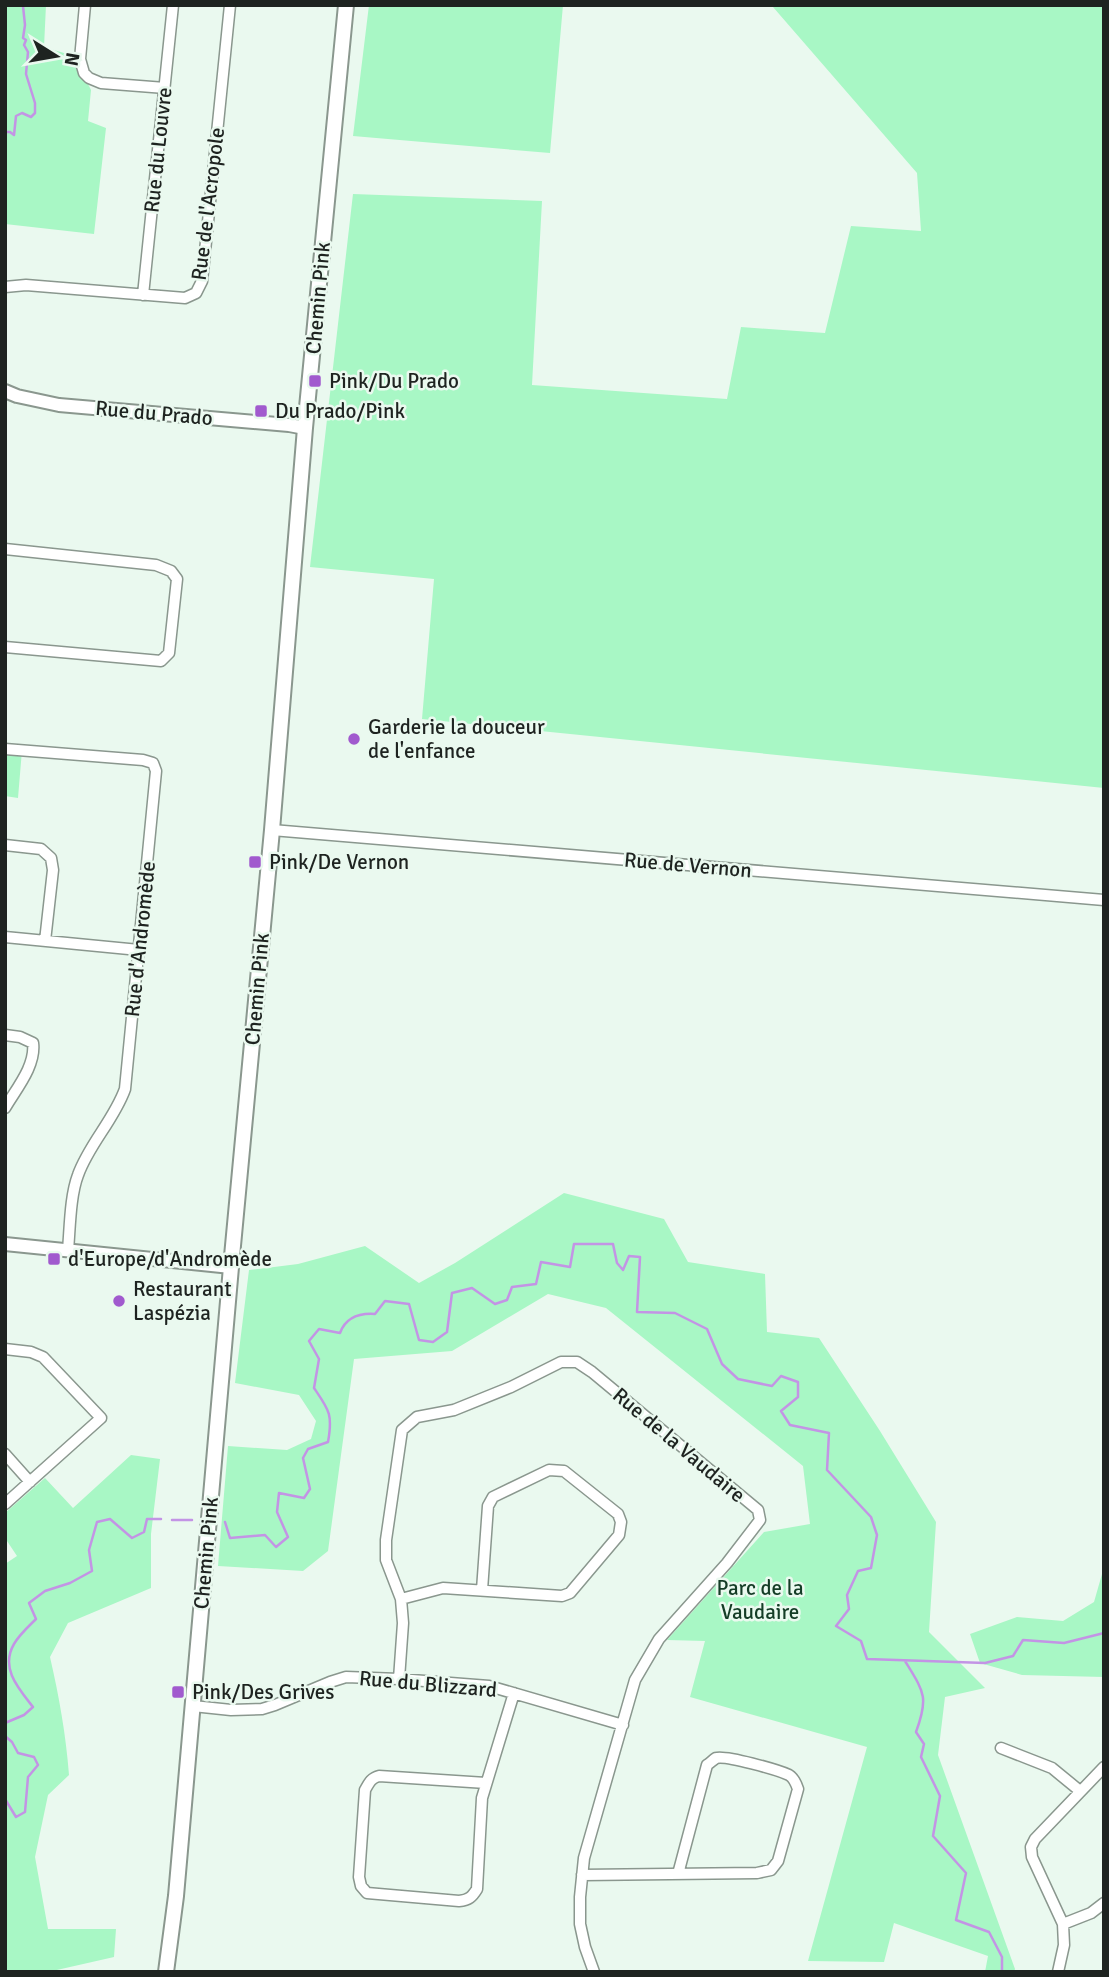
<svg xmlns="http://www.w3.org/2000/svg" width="1109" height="1977" font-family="Signika,sans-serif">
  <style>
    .green { fill: #a8f7c5 }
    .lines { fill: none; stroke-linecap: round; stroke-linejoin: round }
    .stream { stroke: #c394e5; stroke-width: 2.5 }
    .minor-casing { stroke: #8a978e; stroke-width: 13 }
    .tertiary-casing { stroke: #8a978e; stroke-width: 16 }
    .secondary-casing { stroke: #8a978e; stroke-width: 18 }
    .minor { stroke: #fff; stroke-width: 10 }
    .tertiary { stroke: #fff; stroke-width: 12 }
    .secondary { stroke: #fff; stroke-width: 14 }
    .poi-dot { fill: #a15ace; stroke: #eaf9ef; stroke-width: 2.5 }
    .labels { text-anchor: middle; stroke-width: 5; stroke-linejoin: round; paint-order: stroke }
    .street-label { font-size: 21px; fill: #1e2320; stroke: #eaf9ef }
    .poi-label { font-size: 21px; fill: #1e2320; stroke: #eaf9ef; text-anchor: start }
    .park-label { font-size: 21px; fill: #143d26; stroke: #eaf9ef }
  </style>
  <rect width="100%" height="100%" fill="#eaf9ef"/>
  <!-- green -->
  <path class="green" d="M5,5H46L44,47L74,56L91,90L88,121L106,128L94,234L5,224Z
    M369,5H563L550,153L353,136Z
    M747,5H1104V788L422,719L434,579L310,567L353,194L542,201L532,385L727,399L741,327L825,333L851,226L921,231L917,173L773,7Z
    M5,749L22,750L18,798L5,796Z
    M564,1193L664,1219L688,1262L765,1274L767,1332L819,1338L880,1431L936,1522L929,1632L985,1688L945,1697L938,1755L1015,1969L1014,1972H985L988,1956L894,1923L884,1962L808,1961L867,1747L690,1697L705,1641L667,1640L764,1532L810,1524L803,1466L606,1308L548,1294L452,1351L354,1359L328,1551L303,1571L218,1566L228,1446L287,1450L311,1439L316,1421L299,1395L235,1383L249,1270L298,1264L365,1246L419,1283L455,1263Z
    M131,1455L160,1459L151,1534V1588L68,1623L50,1657C59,1696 66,1735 69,1775L48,1795L35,1857L48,1929H116L114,1957L48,1972H5V1564L17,1556L5,1538V1513L45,1478L73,1508Z
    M1104,1567V1677L1022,1675L980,1663L970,1634L1017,1617L1063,1621L1094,1602Z"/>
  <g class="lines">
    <!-- stream -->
    <path class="stream" d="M5,132H10L14,135L16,116L22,113L31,117L35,113V103L26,74L28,52L24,45L26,40L23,38L25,25L23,6L27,5
      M172,1520H192
      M225,1522L230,1538L265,1535L276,1547L288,1537L277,1512L279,1493L304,1498L310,1489L303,1458L308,1449L328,1442C333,1414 329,1410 314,1388L319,1359L309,1341L319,1329L340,1333C346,1317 360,1313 375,1314L385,1301L409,1304L419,1340L433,1342L447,1332L452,1293L472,1288L495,1304L507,1300L512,1287L536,1284L541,1262L570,1267L574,1244H613L617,1263L623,1270L629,1256L640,1257L637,1312L675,1313L707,1329L722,1364L738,1379L772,1386L781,1376L798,1382V1397L781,1411L790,1425L829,1433L827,1470L871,1517L877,1535L871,1568L858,1571L847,1595L849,1609L836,1626L861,1641L867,1659L985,1663L1013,1656L1023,1640L1064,1643L1104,1633
      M905,1661C924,1692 929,1697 916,1732L924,1744L921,1757L940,1796L933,1836L966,1873L956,1920L989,1932L1002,1957V1972
      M5,1723L24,1715L33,1707C18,1688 0,1668 14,1644C19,1635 29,1626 36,1619L29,1603L45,1591L70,1583L92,1571L89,1550L97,1522L110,1519L132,1538L144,1532L147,1519H161
      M5,1736L12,1742L18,1753L34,1757L38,1765L28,1777L25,1812L16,1817L5,1799"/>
    <defs>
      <path id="minor" d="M85,5L80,59L84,73L89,78L101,83L165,88
        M5,287L26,285L185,298L196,293L202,281L230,5
        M143,295L173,5
        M5,549L156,565L171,571L177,579L169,653L161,661L5,647
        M5,749L143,760L153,763L156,771L125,1089C114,1120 89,1144 78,1175C70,1196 70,1228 68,1250
        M272,830L1104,900
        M5,845L41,849L51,858L53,870L45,941
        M5,937L139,950
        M5,1035L20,1037L33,1043C36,1066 16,1089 5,1108
        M5,1349L31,1352L43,1357L101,1418L5,1504
        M5,1454L30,1482
        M401,1599L443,1588L562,1596L570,1593L619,1535L621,1522L618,1514L564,1471L549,1470L493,1497L488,1506L482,1590
        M399,1679L403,1623L401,1599L386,1560V1540L402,1430L417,1417L454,1410L511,1387L561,1362H577L592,1372L758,1510L760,1520L727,1563L659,1639L635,1680L584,1858L580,1897V1924L585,1947L594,1972
        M193,1706L231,1710L262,1709L275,1705L330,1682L346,1677L399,1679L489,1686L623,1725
        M1001,1748L1052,1768L1080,1791
        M486,1783L379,1776C371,1778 369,1783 365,1790L359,1877L361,1886L367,1893L459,1901C469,1900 472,1897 477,1889L482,1798L514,1693
        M582,1875L757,1873L771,1870L778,1861L798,1789C796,1783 794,1778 789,1775C778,1770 726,1755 716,1758C713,1760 710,1763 707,1765L678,1874
        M1063,1924L1091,1913L1104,1903
        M1058,1972L1064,1945L1063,1924L1032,1857L1031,1847L1035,1839L1104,1767"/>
      <path id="tertiary" d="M5,391L17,396L59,405L289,425L305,428
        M5,1244L231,1267"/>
      <path id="secondary" d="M166,1972L176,1896L231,1267L272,830L305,428L346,5"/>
    </defs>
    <!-- minor casing -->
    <use href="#minor" class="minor-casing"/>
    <!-- tertiary casing -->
    <use href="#tertiary" class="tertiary-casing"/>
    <!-- secondary casing -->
    <use href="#secondary" class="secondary-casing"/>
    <!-- minor -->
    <use href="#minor" class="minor"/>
    <!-- tertiary -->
    <use href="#tertiary" class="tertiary"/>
    <!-- secondary -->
    <use href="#secondary" class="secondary"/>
  </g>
  <!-- markers -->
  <g class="poi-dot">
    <rect x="308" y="374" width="14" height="14" rx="3.5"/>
    <rect x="254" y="404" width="14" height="14" rx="3.5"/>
    <circle cx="354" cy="739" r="7"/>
    <rect x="248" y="855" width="14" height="14" rx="3.5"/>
    <rect x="47" y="1252" width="14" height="14" rx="3.5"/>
    <circle cx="119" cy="1301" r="7"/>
    <rect x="171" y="1685" width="14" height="14" rx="3.5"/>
  </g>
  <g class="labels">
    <!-- street labels -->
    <g class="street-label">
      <text transform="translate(158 150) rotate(-84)" y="7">Rue du Louvre</text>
      <text transform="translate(208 204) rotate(-83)" y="7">Rue de l'Acropole</text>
      <text transform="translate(318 298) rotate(-85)" y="7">Chemin Pink</text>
      <text transform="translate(154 413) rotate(5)" y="7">Rue du Prado</text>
      <text transform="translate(688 865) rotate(5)" y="7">Rue de Vernon</text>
      <text transform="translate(140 939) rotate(-84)" y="7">Rue d'Andromède</text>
      <text transform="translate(257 989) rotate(-85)" y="7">Chemin Pink</text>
      <text transform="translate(679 1445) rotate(40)" y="7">Rue de la Vaudaire</text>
      <text transform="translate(206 1553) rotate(-85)" y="7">Chemin Pink</text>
      <text transform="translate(428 1684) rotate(5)" y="7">Rue du Blizzard</text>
    </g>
    <!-- poi labels -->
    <g class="poi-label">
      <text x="329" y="388">Pink/Du Prado</text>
      <text x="275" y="418">Du Prado/Pink</text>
      <text x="368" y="734">Garderie la douceur<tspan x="368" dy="24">de l'enfance</tspan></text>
      <text x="269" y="869">Pink/De Vernon</text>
      <text x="68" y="1266">d'Europe/d'Andromède</text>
      <text x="133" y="1296">Restaurant<tspan x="133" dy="24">Laspézia</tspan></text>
      <text x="192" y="1699">Pink/Des Grives</text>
    </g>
    <!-- park labels -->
    <g class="park-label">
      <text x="760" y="1595">Parc de la<tspan x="760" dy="24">Vaudaire</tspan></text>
    </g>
  </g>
  <!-- border -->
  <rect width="1109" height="1977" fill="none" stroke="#1e2320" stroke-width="14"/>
  <!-- north arrow -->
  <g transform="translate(56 56) rotate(101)" stroke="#eaf9ef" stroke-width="5" paint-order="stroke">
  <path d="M0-5L12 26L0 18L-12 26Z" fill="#1e2320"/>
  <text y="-10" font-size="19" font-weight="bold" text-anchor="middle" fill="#1e2320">N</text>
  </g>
</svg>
